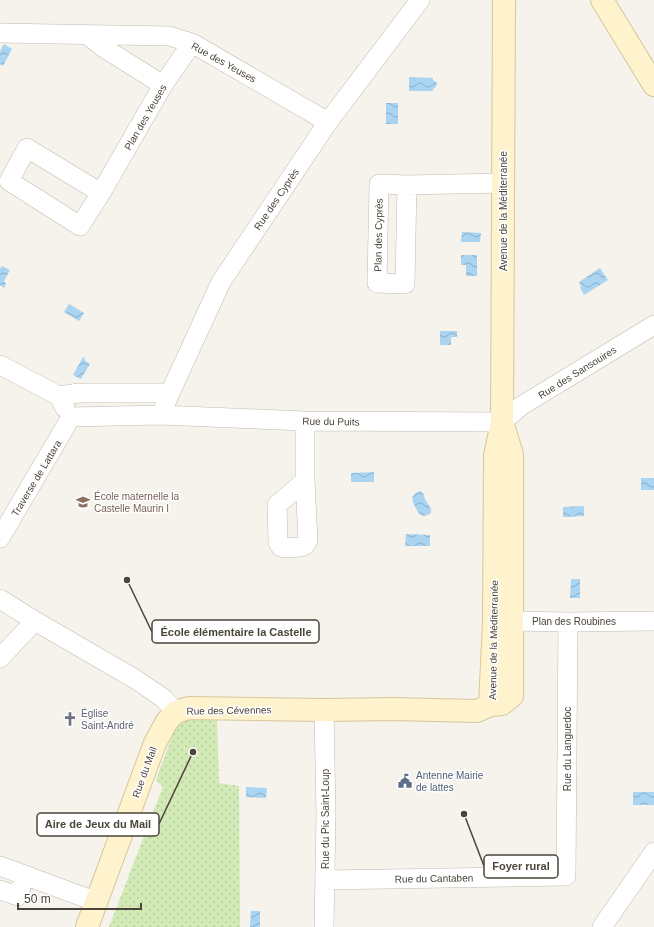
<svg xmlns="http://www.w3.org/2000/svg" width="654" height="927" font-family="Helvetica,sans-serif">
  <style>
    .park { fill: url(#park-dots) }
    .water { fill: url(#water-waves) }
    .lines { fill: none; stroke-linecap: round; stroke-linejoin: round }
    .street-casing { stroke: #c2bbae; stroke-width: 20 }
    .secondary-casing { stroke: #d6c79b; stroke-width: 24 }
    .street { stroke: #fff; stroke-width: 19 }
    .secondary { stroke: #fff3cd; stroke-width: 22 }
    .labels { text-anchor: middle; stroke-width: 3; stroke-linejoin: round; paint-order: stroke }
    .street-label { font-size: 10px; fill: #4b4439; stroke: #fff }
    .education-label { font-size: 10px; fill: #785e54; stroke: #fff; text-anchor: start }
    .worship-label { font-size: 10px; fill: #5b616d; stroke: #fff; text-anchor: start }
    .service-label { font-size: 10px; fill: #4e5e75; stroke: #fff; text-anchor: start }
    .leader { fill: none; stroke: #4b4439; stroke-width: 1.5 }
    .callout-dot { fill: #4b4439; stroke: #fff; stroke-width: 1.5 }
    .callout { fill: #fff; stroke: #4b4439; stroke-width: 1.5 }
    .callout-label { font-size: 11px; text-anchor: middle; font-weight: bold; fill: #4b4439 }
  </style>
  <defs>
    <pattern id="park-dots" width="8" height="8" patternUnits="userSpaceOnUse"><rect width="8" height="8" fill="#d2eab5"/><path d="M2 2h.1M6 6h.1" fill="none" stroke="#b6ca9c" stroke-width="1.8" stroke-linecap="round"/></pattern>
    <pattern id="water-waves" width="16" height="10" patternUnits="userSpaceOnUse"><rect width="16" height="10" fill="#a9d4f2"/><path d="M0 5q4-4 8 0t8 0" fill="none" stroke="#8caec5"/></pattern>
  </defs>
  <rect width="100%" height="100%" fill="#f6f3ec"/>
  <!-- park -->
  <path class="park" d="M217,718L219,783L239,786L240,927H109L163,787L156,780L178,720Z"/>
  <!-- water -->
  <path class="water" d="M4,44L12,49L3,66L0,64V51Z
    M409,77L433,78V80L437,83L436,87L433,89V91H409Z
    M386,103H398V124H386Z
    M462,232L481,233L480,242H461Z
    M461,255H477V276H466V265H461Z
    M2,266L10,270L4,281L6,284L4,288L0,285V269Z
    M600,268L608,280L584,295L580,287L581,286L579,282Z
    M69,304L84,313L79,321L64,312Z
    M440,331H457V337H451V345H440Z
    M83,357L85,358L84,360L90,364L81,379L73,375Z
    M374,472V482H351V473Z
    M641,478H654V490H641Z
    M420,491L423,493L425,499L431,509V513C428,515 424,517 421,515C419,514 418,512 417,510C412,502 409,495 420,491Z
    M584,506V516L563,517V507Z
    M406,534L430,535V546H405Z
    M571,579H580V598H570Z
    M246,787L267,788L266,798L246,797Z
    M633,792H654V805H633Z
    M251,911H260V927H250Z"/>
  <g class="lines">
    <defs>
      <path id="street" d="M0,33L169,36L192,43L328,122
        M86,34L104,48L163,85
        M27,148L101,193L80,226L9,181Z
        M379,184L407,185L405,284L377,283Z
        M407,185L503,183
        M101,193L163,85L192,43
        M0,365L59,396L65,408
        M59,396L79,393H170
        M161,415L170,393L221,282L328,122L420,0
        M71,417L161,415L305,421L502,422L521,406L654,325
        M305,481L277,505L278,542L281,547L284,548L301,547L305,545L308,540L305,481V421
        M0,538L71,417
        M0,599L35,621L135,679L163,698L176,712
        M497,622L512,621L568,622L654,621
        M0,658L35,621
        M324,710L326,815L324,927
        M0,866L97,902
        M325,880L566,876L568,622
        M0,890L18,896L25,875
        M602,927L654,852"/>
      <path id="secondary" d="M602,0L654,85
        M490,705L494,622L495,456L502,422L504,0
        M87,927L155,743L167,721L176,712L189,708L324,710L393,709L477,711L490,705L502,704L512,696V454L502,422"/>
    </defs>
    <!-- street casing -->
    <use href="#street" class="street-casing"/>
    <!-- secondary casing -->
    <use href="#secondary" class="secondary-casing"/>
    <!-- street -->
    <use href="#street" class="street"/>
    <!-- secondary -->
    <use href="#secondary" class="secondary"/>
  </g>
  <!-- icons -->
  <defs>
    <symbol id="school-bare" viewBox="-9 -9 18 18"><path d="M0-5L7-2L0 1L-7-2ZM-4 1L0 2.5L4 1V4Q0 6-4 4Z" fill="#8d6e63" stroke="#fff" stroke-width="2.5" paint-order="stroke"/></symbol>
    <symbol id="church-bare" viewBox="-9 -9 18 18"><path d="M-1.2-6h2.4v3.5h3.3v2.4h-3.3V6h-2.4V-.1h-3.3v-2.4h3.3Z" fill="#6b7280" stroke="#fff" stroke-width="2.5" paint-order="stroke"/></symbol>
    <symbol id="civic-bare" viewBox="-9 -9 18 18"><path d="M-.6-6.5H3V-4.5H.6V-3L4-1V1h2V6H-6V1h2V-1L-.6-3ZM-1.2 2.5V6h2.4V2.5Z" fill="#5c6f8a" stroke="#fff" stroke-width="2.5" paint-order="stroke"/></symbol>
  </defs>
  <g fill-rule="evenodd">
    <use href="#school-bare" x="73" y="492" width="20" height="20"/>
    <use href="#church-bare" x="60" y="709" width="20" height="20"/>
    <use href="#civic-bare" x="395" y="771" width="20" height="20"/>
  </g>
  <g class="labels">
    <!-- street labels -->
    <g class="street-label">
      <text transform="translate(224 62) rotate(29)" y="4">Rue des Yeuses</text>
      <text transform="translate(145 117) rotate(-60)" y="4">Plan des Yeuses</text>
      <text transform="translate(276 199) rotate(-56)" y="4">Rue des Cyprès</text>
      <text transform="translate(503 211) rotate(-90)" y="4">Avenue de la Méditerranée</text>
      <text transform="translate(378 235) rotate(-89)" y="4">Plan des Cyprès</text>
      <text transform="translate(577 372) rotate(-32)" y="4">Rue des Sansouires</text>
      <text transform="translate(331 421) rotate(1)" y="4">Rue du Puits</text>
      <text transform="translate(36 478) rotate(-59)" y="4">Traverse de Lattara</text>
      <text x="574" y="625">Plan des Roubines</text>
      <text transform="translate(493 640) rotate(-89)" y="4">Avenue de la Méditerranée</text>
      <text transform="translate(229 710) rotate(-1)" y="4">Rue des Cévennes</text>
      <text transform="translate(567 749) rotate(-90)" y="4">Rue du Languedoc</text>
      <text transform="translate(144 772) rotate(-70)" y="4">Rue du Mail</text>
      <text transform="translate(325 819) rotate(-90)" y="4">Rue du Pic Saint-Loup</text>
      <text transform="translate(434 878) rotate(-1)" y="4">Rue du Cantaben</text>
    </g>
    <!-- education labels -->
    <g class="education-label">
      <text x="94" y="500">École maternelle la<tspan x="94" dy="12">Castelle Maurin I</tspan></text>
    </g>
    <!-- worship labels -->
    <g class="worship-label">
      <text x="81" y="717">Église<tspan x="81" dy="12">Saint-André</tspan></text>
    </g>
    <!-- service labels -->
    <g class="service-label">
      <text x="416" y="779">Antenne Mairie<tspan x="416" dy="12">de lattes</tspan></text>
    </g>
  </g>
  <!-- callouts -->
  <path class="leader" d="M127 580L152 632M193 752L159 824M464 814L484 866"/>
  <g class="callout-dot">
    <circle cx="127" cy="580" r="4"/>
    <circle cx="193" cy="752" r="4"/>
    <circle cx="464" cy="814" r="4"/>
  </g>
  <g class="callout">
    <rect x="152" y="620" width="167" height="23" rx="4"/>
    <rect x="37" y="813" width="122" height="23" rx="4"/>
    <rect x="484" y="855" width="74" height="23" rx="4"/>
  </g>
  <g class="callout-label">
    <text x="236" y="636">École élémentaire la Castelle</text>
    <text x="98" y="828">Aire de Jeux du Mail</text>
    <text x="521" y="870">Foyer rural</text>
  </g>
  <!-- scale -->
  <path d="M18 903v6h123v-6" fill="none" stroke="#4b4439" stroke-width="2"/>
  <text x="24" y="903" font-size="12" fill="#4b4439" stroke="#ffffff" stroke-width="3" paint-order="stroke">50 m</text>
</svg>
